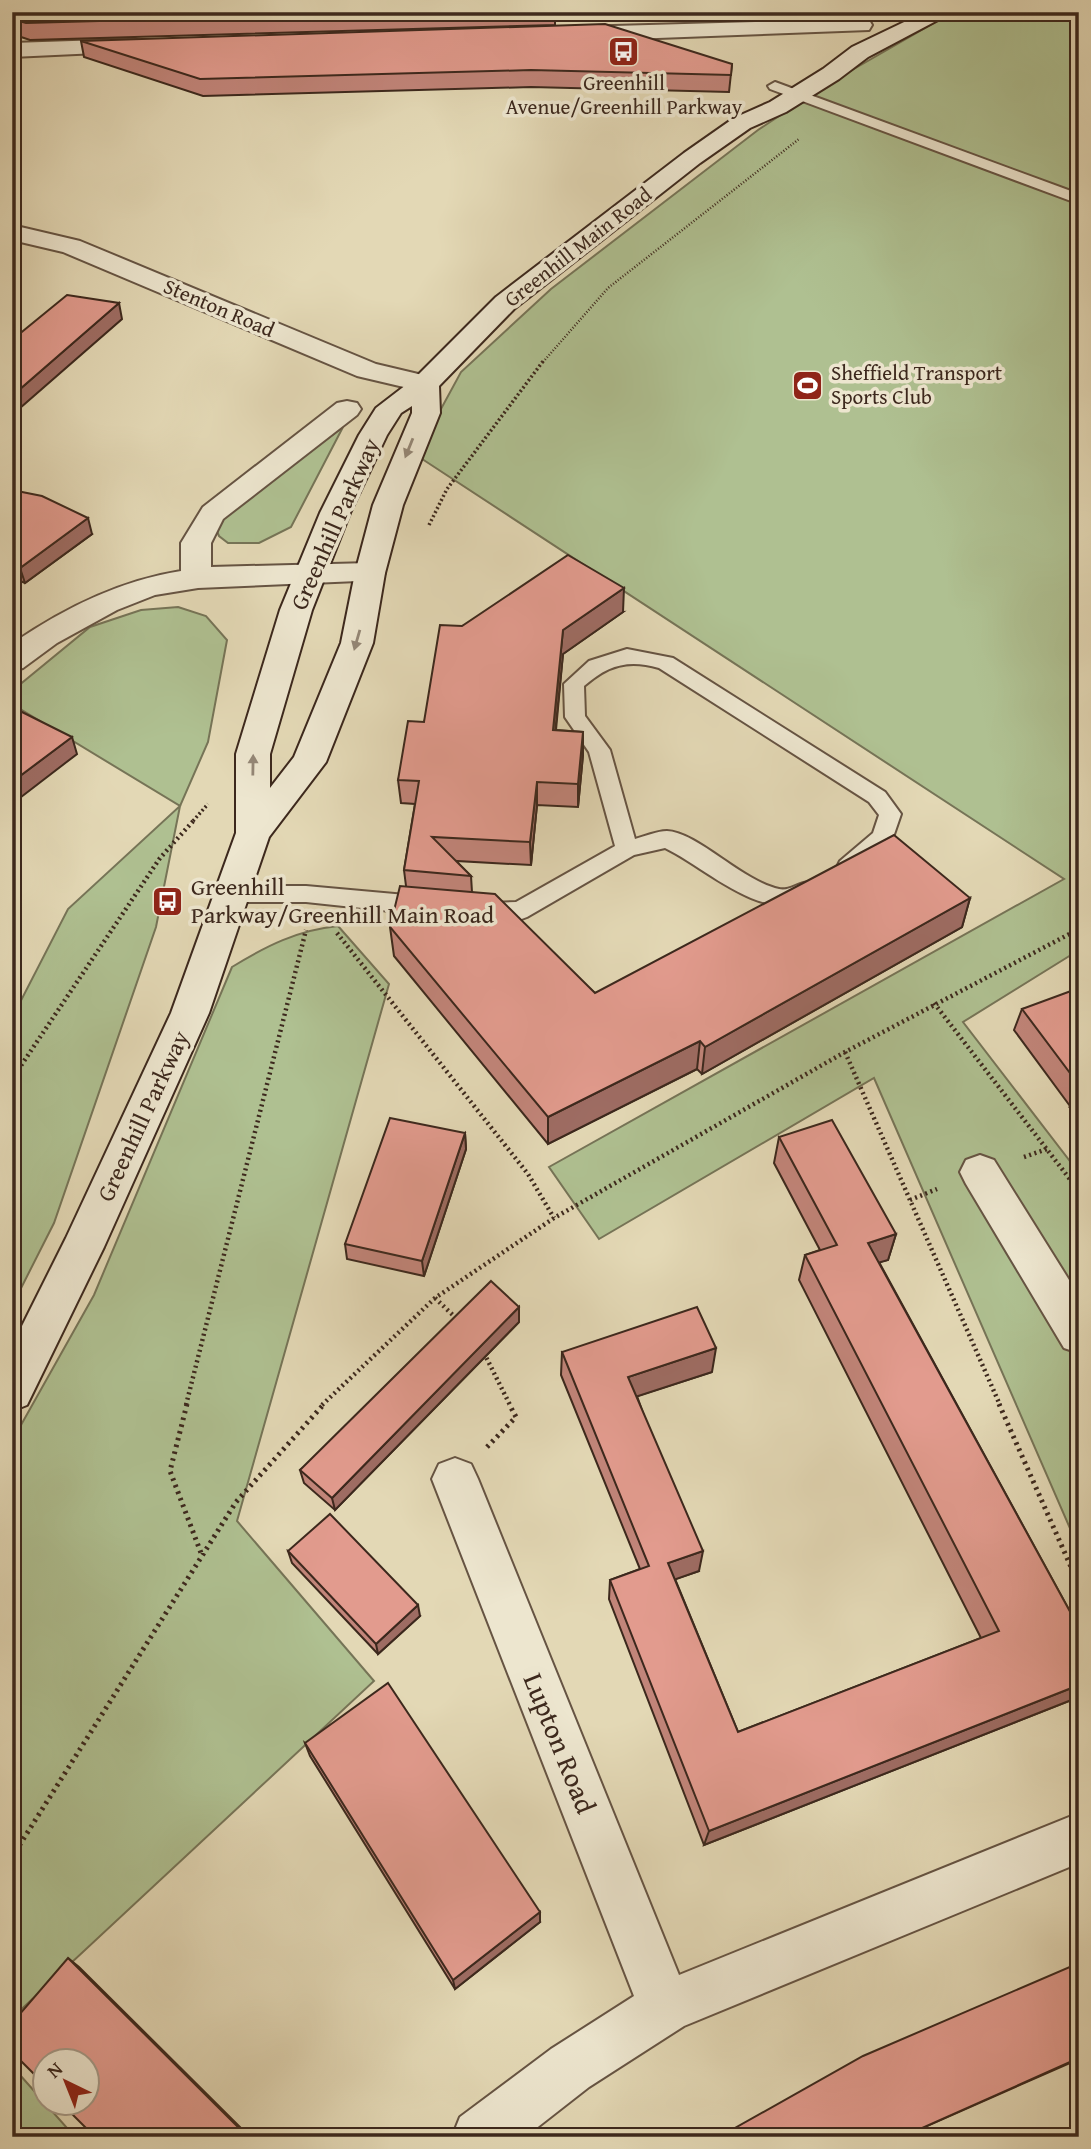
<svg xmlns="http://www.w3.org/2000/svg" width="1091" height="2149" font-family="'Gentium Book Plus',serif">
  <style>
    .green { fill: #afc091; stroke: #767457; stroke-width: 2 }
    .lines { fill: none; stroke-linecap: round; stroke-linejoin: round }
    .service-casing { stroke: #665443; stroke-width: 4 }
    .minor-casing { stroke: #665443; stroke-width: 4 }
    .tertiary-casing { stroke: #665443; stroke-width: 4 }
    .secondary-casing { stroke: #3c281d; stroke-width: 4 }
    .path-far3 { stroke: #3c281d; stroke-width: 2.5; stroke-dasharray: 1 2; stroke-linecap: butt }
    .path-far2 { stroke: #3c281d; stroke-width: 3.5; stroke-dasharray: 2 2.5; stroke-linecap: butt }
    .path-far1 { stroke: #3c281d; stroke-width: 4.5; stroke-dasharray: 2 3.5; stroke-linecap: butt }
    .path { stroke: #3c281d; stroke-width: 5; stroke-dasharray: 2.5 4.5; stroke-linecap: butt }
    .service { fill: #ede6cf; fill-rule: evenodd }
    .minor { fill: #ede6cf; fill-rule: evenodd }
    .tertiary { fill: #ede6cf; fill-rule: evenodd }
    .secondary { fill: #ede6cf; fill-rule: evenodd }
    .wall { fill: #c2857a; stroke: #3c281d; stroke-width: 2 }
    .shaded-wall { fill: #9e6c63; stroke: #3c281d; stroke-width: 2 }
    .building { fill: #e29b8e; stroke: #3c281d; stroke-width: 2 }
    .oneway { fill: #948776 }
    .labels { text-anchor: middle; stroke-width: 7; stroke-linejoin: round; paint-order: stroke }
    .far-poi-label { font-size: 21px; fill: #3c281d; stroke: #ede6cf }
    .far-street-label { font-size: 21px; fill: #3c281d; stroke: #ede6cf }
    .street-label { font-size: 24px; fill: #3c281d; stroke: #ede6cf }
    .poi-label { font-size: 24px; fill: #3c281d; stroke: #ede6cf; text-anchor: start }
    .near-street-label { font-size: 28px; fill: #3c281d; stroke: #ede6cf }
  </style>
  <rect width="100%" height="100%" fill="#e3d8b5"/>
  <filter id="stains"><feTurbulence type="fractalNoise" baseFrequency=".00286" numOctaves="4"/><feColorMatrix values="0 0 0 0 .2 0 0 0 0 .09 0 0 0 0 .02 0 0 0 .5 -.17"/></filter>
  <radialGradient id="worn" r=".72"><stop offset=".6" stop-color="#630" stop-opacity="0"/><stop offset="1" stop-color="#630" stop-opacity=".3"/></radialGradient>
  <!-- green -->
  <path class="green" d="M953,12H1079V950L963,1022L1079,1173V1549L874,1078L599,1239L549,1167L1064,879L416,455L461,372L551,289L758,130L826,85Z
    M343,427L291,527L259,543H228L219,536L214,524Z
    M178,607L206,616L227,640L208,742L180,806L156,927L54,1223L12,1306V1018L68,909L180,806L12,704V691L90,627L141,610Z
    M338,926L389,984L237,1521L374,1681L12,2018V1441L94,1295L232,967C266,946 298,930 338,926Z
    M12,2066L75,2137H12Z"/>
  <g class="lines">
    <defs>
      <path id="service" d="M775,82L1079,194V204L770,89L768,86Z
        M627,649L673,658L885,792L901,814L891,843L856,873H840L837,867L840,861L873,833L879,815L869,802L659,668C628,659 608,665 584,686L585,716L610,750L635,839C645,836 658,831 667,831C697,832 742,881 779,889C791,892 801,879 815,883L818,889C814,896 809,898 801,901C759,920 703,866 665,848L634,855L527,917L519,920L471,916L468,910L471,904L516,902L615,846L589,752L565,717L564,684L589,661Z
        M232,886H306L428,897L436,900L439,906L436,912L428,915L306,902H232L224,900L221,894L224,888Z"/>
      <path id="minor" d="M12,225L80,241L376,364L435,378L439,384L435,390L425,392L357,376L63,252L12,240Z
        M347,401L357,403L361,409L357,415L223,519L211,543V567L370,563L381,566L385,573L381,580L198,588L155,595L117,610L57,643L23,668L12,671V644C64,608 119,581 181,571V543L203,507L337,403Z
        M980,1155L994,1160L1079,1296V1353L1064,1348L966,1184L960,1172L966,1160Z
        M455,1458L471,1464L478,1479L679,1975L1079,1813V1863L684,2026L589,2087L525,2137H452L460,2117L551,2049L634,1996L432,1479L439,1464Z"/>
      <path id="tertiary" d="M861,19L869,20L872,25L869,30L578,41L567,34L578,27Z
        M133,39L141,41L144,46L141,51L12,57V43Z"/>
      <path id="secondary" d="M925,12H953L868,57L839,79L786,112L750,128L700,163L514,309L439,386L440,413L403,505L385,573L373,643L326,762L269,837L209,1013L104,1247L27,1405L12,1411V1346L66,1238L171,1013L236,833V754L280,610L320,513L359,435L376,408L415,378L496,297L684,153L734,118L770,102L823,69L852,47ZM412,406V413L373,505L355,573L341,643L294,757L270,788V754L312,610L350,513L387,435L401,413Z"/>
    </defs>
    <!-- service casing -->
    <use href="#service" class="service-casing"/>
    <!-- minor casing -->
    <use href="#minor" class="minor-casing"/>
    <!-- tertiary casing -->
    <use href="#tertiary" class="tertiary-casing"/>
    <!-- secondary casing -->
    <use href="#secondary" class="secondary-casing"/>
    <!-- path-far3 -->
    <path class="path-far3" d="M543,362L608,288L799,139"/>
    <!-- path-far2 -->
    <path class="path-far2" d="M429,525L447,489L544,360
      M193,821L208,804"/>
    <!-- path-far1 -->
    <path class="path-far1" d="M337,933L528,1174L554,1218
      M934,1003L1079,1191
      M845,1052L1000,1405
      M12,1079L160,858L195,819
      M1024,1157L1047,1149
      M910,1200L937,1189
      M435,1298L457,1319
      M484,1353L510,1405
      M186,1405L306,930
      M322,1405L435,1298L554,1218L845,1052L1079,929"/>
    <!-- path -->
    <path class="path" d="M187,1404L170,1471L201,1553
      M999,1404L1079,1585
      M487,1447L516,1417L509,1404
      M12,1857L236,1502L324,1404"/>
    <!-- service -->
    <use href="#service" class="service"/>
    <!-- minor -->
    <use href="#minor" class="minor"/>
    <!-- tertiary -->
    <use href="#tertiary" class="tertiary"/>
    <!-- secondary -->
    <use href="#secondary" class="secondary"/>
  </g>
  <!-- wall -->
  <path class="wall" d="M12,12H555V25L30,40L12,34Z
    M81,41L732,64L729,92L531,87L203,96L84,57Z
    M12,490L92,534L25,583L12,577Z
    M623,612L563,654L556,730L583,732V755L578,807L537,805L531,865L456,861L471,876L472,892L595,993L970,898L962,927L702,1074L697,1069L548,1144L394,956L390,927L406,886L404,870L415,804L401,803L398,780L424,722L462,626Z
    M1079,1002V1110L1074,1104L1070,1106L1014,1030L1022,1009Z
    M465,1133L466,1149L424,1276L347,1259L345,1244Z
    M779,1137L896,1234L888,1260L879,1262L1079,1628V1697L704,1845L609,1599L610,1580L640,1569L561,1375L562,1352L712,1372L637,1396L699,1571L675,1579L738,1732L981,1638L799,1280L805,1255L820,1250L774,1163Z
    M519,1322L335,1510L304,1483L300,1470Z
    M288,1551L420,1616L378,1654L292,1563Z
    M305,1743L540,1922L455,1989L310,1756Z"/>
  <!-- shaded-wall -->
  <path class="shaded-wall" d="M12,152L15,163L12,165Z
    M119,303L122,319L12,415V396Z
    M88,518L92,534L25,583L20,568Z
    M624,588L623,612L563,654L553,753V730L563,630Z
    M583,732V755L578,807V784Z
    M72,737L77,754L12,804V782Z
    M537,782V805L531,865L530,842Z
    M970,898L962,927L702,1074L705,1047Z
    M700,1041L697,1069L548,1144V1117Z
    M1079,1085V1092L1074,1104L1070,1106Z
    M465,1133L466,1149L424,1276L422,1261Z
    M896,1234L888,1260L861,1268L868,1243Z
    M519,1307V1322L335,1510L332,1498Z
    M716,1348L712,1372L626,1400L628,1377Z
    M703,1551L699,1571L665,1583L668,1563Z
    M418,1605L420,1616L378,1654L376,1644Z
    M1079,1685V1697L704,1845L709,1831Z
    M540,1912V1922L455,1989L453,1980Z
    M68,1958L79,1967L250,2137H248Z
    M1079,2058V2059L902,2137Z"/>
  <!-- building -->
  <path class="building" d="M12,12H425L26,23L12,19Z
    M605,24L732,64L731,75L531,70L200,79L81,41Z
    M67,295L119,303L12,396V340Z
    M12,490L42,496L88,518L20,568L12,564Z
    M568,555L624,588L563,630L553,730L583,732L578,784L537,782L530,842L432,837L471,876L404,870L419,781L398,780L408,721L424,722L440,625L462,626Z
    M12,707L72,737L12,782Z
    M894,835L970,898L705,1047L700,1041L548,1117L390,927L400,886L495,894L595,993Z
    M1071,991L1079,1002V1085L1022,1009Z
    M390,1118L465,1133L422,1261L345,1244Z
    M832,1120L896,1234L868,1243L1079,1628V1685L709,1831L610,1580L649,1566L562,1352L697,1307L716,1348L628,1377L703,1551L668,1563L738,1732L999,1631L805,1255L837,1245L779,1137Z
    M491,1281L519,1307L332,1498L300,1470Z
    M330,1514L418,1605L376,1644L288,1551Z
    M388,1683L540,1912L453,1980L305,1743Z
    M68,1958L248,2137H95L62,2104H88V2062H46V2086L12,2052V2023Z
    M1079,1963V2058L902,2137H719L863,2056Z"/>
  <!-- one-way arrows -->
  <defs><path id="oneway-solid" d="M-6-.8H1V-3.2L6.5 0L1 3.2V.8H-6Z" transform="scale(1.75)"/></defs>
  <g class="oneway">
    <use href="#oneway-solid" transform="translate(409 448) rotate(112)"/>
    <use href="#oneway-solid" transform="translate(357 640) rotate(106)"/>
    <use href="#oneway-solid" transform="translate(253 765) rotate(-89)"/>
  </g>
  <!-- icons -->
  <defs>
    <symbol id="bus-square" viewBox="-11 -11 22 22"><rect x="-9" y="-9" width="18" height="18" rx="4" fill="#8f2418" stroke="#ede6cf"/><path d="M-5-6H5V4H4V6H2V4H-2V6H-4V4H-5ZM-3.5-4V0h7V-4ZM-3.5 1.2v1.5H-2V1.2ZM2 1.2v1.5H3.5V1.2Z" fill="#fff"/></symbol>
    <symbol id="stadium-square" viewBox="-11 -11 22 22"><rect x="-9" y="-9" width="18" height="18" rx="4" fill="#8f2418" stroke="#ede6cf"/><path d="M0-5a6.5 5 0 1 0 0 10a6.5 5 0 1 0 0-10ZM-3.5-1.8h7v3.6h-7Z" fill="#fff"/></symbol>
  </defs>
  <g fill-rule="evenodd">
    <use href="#bus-square" x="606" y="34" width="35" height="35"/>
    <use href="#stadium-square" x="790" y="368" width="35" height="35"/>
    <use href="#bus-square" x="150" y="884" width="35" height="35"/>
  </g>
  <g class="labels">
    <!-- far-poi labels -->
    <g class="far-poi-label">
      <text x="624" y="90">Greenhill<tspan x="624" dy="24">Avenue/Greenhill Parkway</tspan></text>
      <text x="831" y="380" text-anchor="start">Sheffield Transport<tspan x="831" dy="24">Sports Club</tspan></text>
    </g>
    <!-- far-street labels -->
    <g class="far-street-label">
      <text transform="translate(578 247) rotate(-38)" y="7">Greenhill Main Road</text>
      <text transform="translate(219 308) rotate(23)" y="7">Stenton Road</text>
    </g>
    <!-- street labels -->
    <g class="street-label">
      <text transform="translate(335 524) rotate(-66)" y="8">Greenhill Parkway</text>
      <text transform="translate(143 1116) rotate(-65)" y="8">Greenhill Parkway</text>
    </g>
    <!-- poi labels -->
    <g class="poi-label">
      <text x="191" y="895">Greenhill<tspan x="191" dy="28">Parkway/Greenhill Main Road</tspan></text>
    </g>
    <!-- near-street labels -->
    <g class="near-street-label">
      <text transform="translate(560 1743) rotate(68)" y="10">Lupton Road</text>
    </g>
  </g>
  <!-- margin -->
  <rect width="1091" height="2149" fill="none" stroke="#e3d8b5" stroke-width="42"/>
  <rect x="14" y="14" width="1063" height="2121" fill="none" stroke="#3c281d" stroke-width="3.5"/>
  <rect x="21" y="21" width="1049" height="2107" fill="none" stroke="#3c281d" stroke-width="2"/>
  <!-- north arrow -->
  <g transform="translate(66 2082) rotate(317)"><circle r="33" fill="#ede6cf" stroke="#a69a88" stroke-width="2"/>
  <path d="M0-5L12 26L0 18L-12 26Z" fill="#8f2418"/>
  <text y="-10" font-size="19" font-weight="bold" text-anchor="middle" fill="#3c281d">N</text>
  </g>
  <rect width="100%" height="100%" filter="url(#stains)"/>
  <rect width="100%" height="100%" fill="url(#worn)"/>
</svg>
